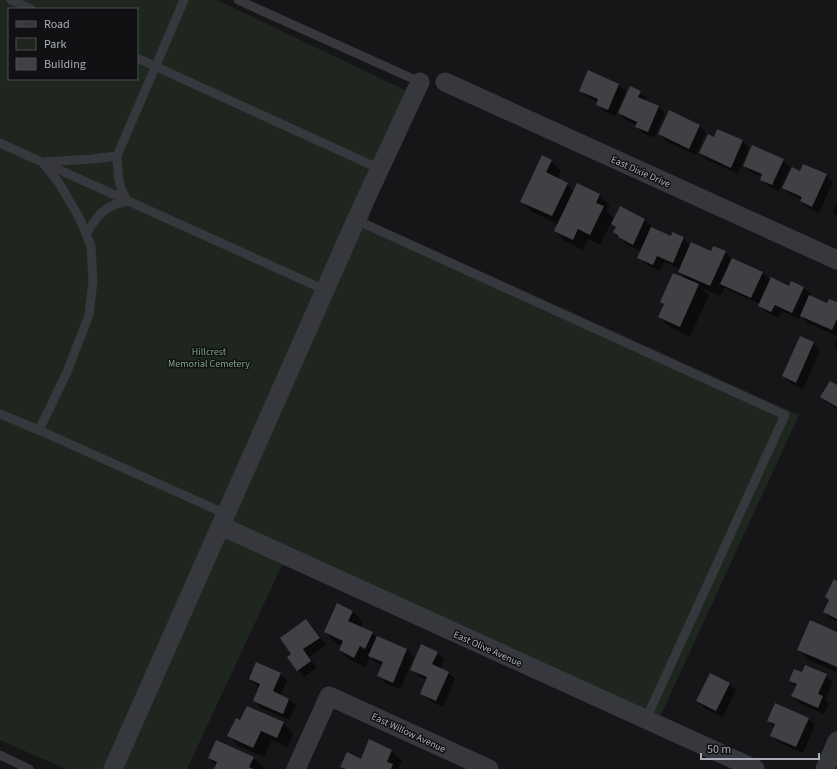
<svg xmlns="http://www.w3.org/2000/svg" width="837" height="769" font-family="'Source Sans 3',sans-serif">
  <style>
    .green { fill: #1e261f; fill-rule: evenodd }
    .shadow { fill: #0007 }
    .building { fill: #404145 }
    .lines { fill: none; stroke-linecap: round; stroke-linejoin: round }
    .lane { stroke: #37383d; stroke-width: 9 }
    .street { stroke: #37383d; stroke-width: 19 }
    .labels { text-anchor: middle; stroke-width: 3; stroke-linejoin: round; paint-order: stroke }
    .street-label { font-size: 10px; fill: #a8adb8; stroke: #111113 }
    .park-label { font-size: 10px; fill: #7fa381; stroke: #111113 }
  </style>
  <rect width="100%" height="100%" fill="#161618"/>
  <!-- green -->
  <path class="green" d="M0,0H217L411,93L368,220L799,415L660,717L289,550L187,769H66L0,740ZM9,9H137V79H9Z"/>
  <!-- shadow -->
  <path class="shadow" d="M619,85L626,91L615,116L604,111L597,104L598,102L587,97L580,90Z
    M640,92L647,98L646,101L659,107L665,114L654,138L643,133L637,127V125L626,120L619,113Z
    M670,112L700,126L706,133L696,155L666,141L659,134Z
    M718,130L743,141L749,148L738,174L707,160L700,153L714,138Z
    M783,160L790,167L779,191L768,186L761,179L762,177L751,172L744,166Z
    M551,161L561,171L558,179L567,184L574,191L599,195L610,205L607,211L614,219L620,207L645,220L652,227L651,229L671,238H683L690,245L711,253L725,252L731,258L762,272L770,280L790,287L792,282L804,288L811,294L810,296L828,305L837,303V336L808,323L801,316L799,319L782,311L778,318L766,312L759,306L760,304L728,290L725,287L720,296L701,288L709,295L690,337L670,327L659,317L665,305L662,302L687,280L679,272L680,269L664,262L660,271L645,264L638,257L641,251L626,244L614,232L616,228L611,223L600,245L588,239L583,250L565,241L555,231L558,224L532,212L522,201Z
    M801,172L826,175L833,182L819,213L808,208L801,201L802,200L790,194L784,188Z
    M837,203V216L833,212Z
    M837,339V350L834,347Z
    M813,343L820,350L803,389L790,383L783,376Z
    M837,386V409L828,403L821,397Z
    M837,582V621L831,619L824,612L830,601L826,597Z
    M353,612L363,622L360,628L372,633L377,638L378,637L407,650L414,657L400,689L385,683L379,676L383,665L376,663L370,656L365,667L350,660L340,650L342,646L335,642L325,632Z
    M306,621L313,627L326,645L309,657L317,668L304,677L298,670L293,654Z
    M837,633V672L809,660L798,649Z
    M437,653L444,659L440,669L448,672L455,679L443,707L428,700L421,693L427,680L418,676L411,669Z
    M803,673L826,675L833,682L825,700L829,704L824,714L799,703L792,696L796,687L790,681Z
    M280,674L287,680L280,696L289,699L296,706L289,720L261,708L254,701L260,687L257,686L250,679Z
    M729,684L736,690L723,717L704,708L697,701Z
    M809,719L815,725L803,753L778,742L771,735L775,727L768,720Z
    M241,721L283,723L293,734L287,747L272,740L264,757L239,746L229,736Z
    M370,741L392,751L402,761L398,769H344L342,766L361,760Z
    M209,758H253L264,768L263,769H215L217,766Z"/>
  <!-- building -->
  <path class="building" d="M588,70L619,84L608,110L596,105L598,99L579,91Z
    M630,86L641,91L638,97L659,106L648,132L635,127L637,122L618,113Z
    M669,110L700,125L689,149L658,134Z
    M717,129L743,140L731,168L699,153L708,134L714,137Z
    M752,145L784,159L772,185L760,180L762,174L743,166Z
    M542,155L552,160L546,172L568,183L552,216L520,202Z
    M803,164L827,174L812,207L800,201L802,197L782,188L792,167L800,171Z
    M577,183L600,194L596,203L604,206L590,235L578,229L573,240L554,231Z
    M620,206L645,219L633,245L618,237L619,236L613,232L616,227L611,224Z
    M651,227L671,236L672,232L684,237L673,263L657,256L653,265L637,258Z
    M691,242L711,251L713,246L726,251L710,286L678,272Z
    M732,258L763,272L751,298L720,284Z
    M673,273L699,284L680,327L658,317L664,304L660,302Z
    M771,277L789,286L791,281L804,287L792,313L775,305L771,312L758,306Z
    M809,295L827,303L829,299L837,302V319L832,330L800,316Z
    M800,336L814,342L796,383L782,376Z
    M830,381L837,385V407L820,397Z
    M834,579L837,581V619L823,612L829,600L825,597Z
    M337,603L353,611L348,621L373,632L365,649L360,646L354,658L339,650L343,641L324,632Z
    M306,619L320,638L303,649L311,661L297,671L287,657L291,654L280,638Z
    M810,620L837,632V667L797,650Z
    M377,636L407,649L393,683L377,676L383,662L368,656Z
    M421,644L438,652L432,664L449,672L436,701L420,694L427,677L410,670Z
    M256,662L281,673L273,691L289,699L283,714L253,701L260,684L249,679Z
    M805,665L827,674L818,694L823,696L818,708L791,696L797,684L789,681L794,669L802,672Z
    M710,673L730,683L716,711L696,701Z
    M775,703L809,718L796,747L770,736L775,724L767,721Z
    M247,706L284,722L277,738L261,731L253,748L227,736L236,718L240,720Z
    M369,739L392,750L387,762L393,764L391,769H346L340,767L347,752L361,759Z
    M216,740L254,757L249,767L253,769H214L217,762L208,758Z"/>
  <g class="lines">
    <!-- lane -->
    <path class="lane" d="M11,0L31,9
      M238,0L420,82
      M137,58L380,169
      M0,143L325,290
      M44,162L92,159L117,156L184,0
      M356,220L785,415L646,719
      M86,234C93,223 100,211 112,206C117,203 123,202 128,201C117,185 118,174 117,156
      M0,414L41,431L226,514
      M39,430L67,372L89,315L93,281L91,246L79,217L59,183L43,163
      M0,755L29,769"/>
    <!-- street -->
    <path class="street" d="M445,82L837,260
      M221,526L755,769
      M113,769L356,220L420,82
      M296,769L329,696L489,769
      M825,769L837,741"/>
  </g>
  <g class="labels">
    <!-- street labels -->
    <g class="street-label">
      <text transform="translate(641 171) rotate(24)" y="4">East Dixie Drive</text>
      <text transform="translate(488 648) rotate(24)" y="4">East Olive Avenue</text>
      <text transform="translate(409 732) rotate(25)" y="4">East Willow Avenue</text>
    </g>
    <!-- park labels -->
    <g class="park-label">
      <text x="209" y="355">Hillcrest<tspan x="209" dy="12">Memorial Cemetery</tspan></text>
    </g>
  </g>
  <!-- legend -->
  <rect x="8" y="8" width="130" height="72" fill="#111113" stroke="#4d4f55"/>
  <rect x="16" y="21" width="20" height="6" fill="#37383d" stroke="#4d4f55"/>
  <text x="44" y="28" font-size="12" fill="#a8adb8">Road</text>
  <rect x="16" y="38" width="20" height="12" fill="#1e261f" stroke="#4d4f55"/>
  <text x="44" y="48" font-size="12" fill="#a8adb8">Park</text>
  <rect x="16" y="58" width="20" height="12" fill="#404145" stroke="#4d4f55"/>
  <text x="44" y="68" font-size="12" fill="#a8adb8">Building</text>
  <!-- scale -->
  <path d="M701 753v6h118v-6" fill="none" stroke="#a8adb8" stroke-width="2"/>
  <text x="707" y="753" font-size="12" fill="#a8adb8" stroke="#111113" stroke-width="3" paint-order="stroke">50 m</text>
</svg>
